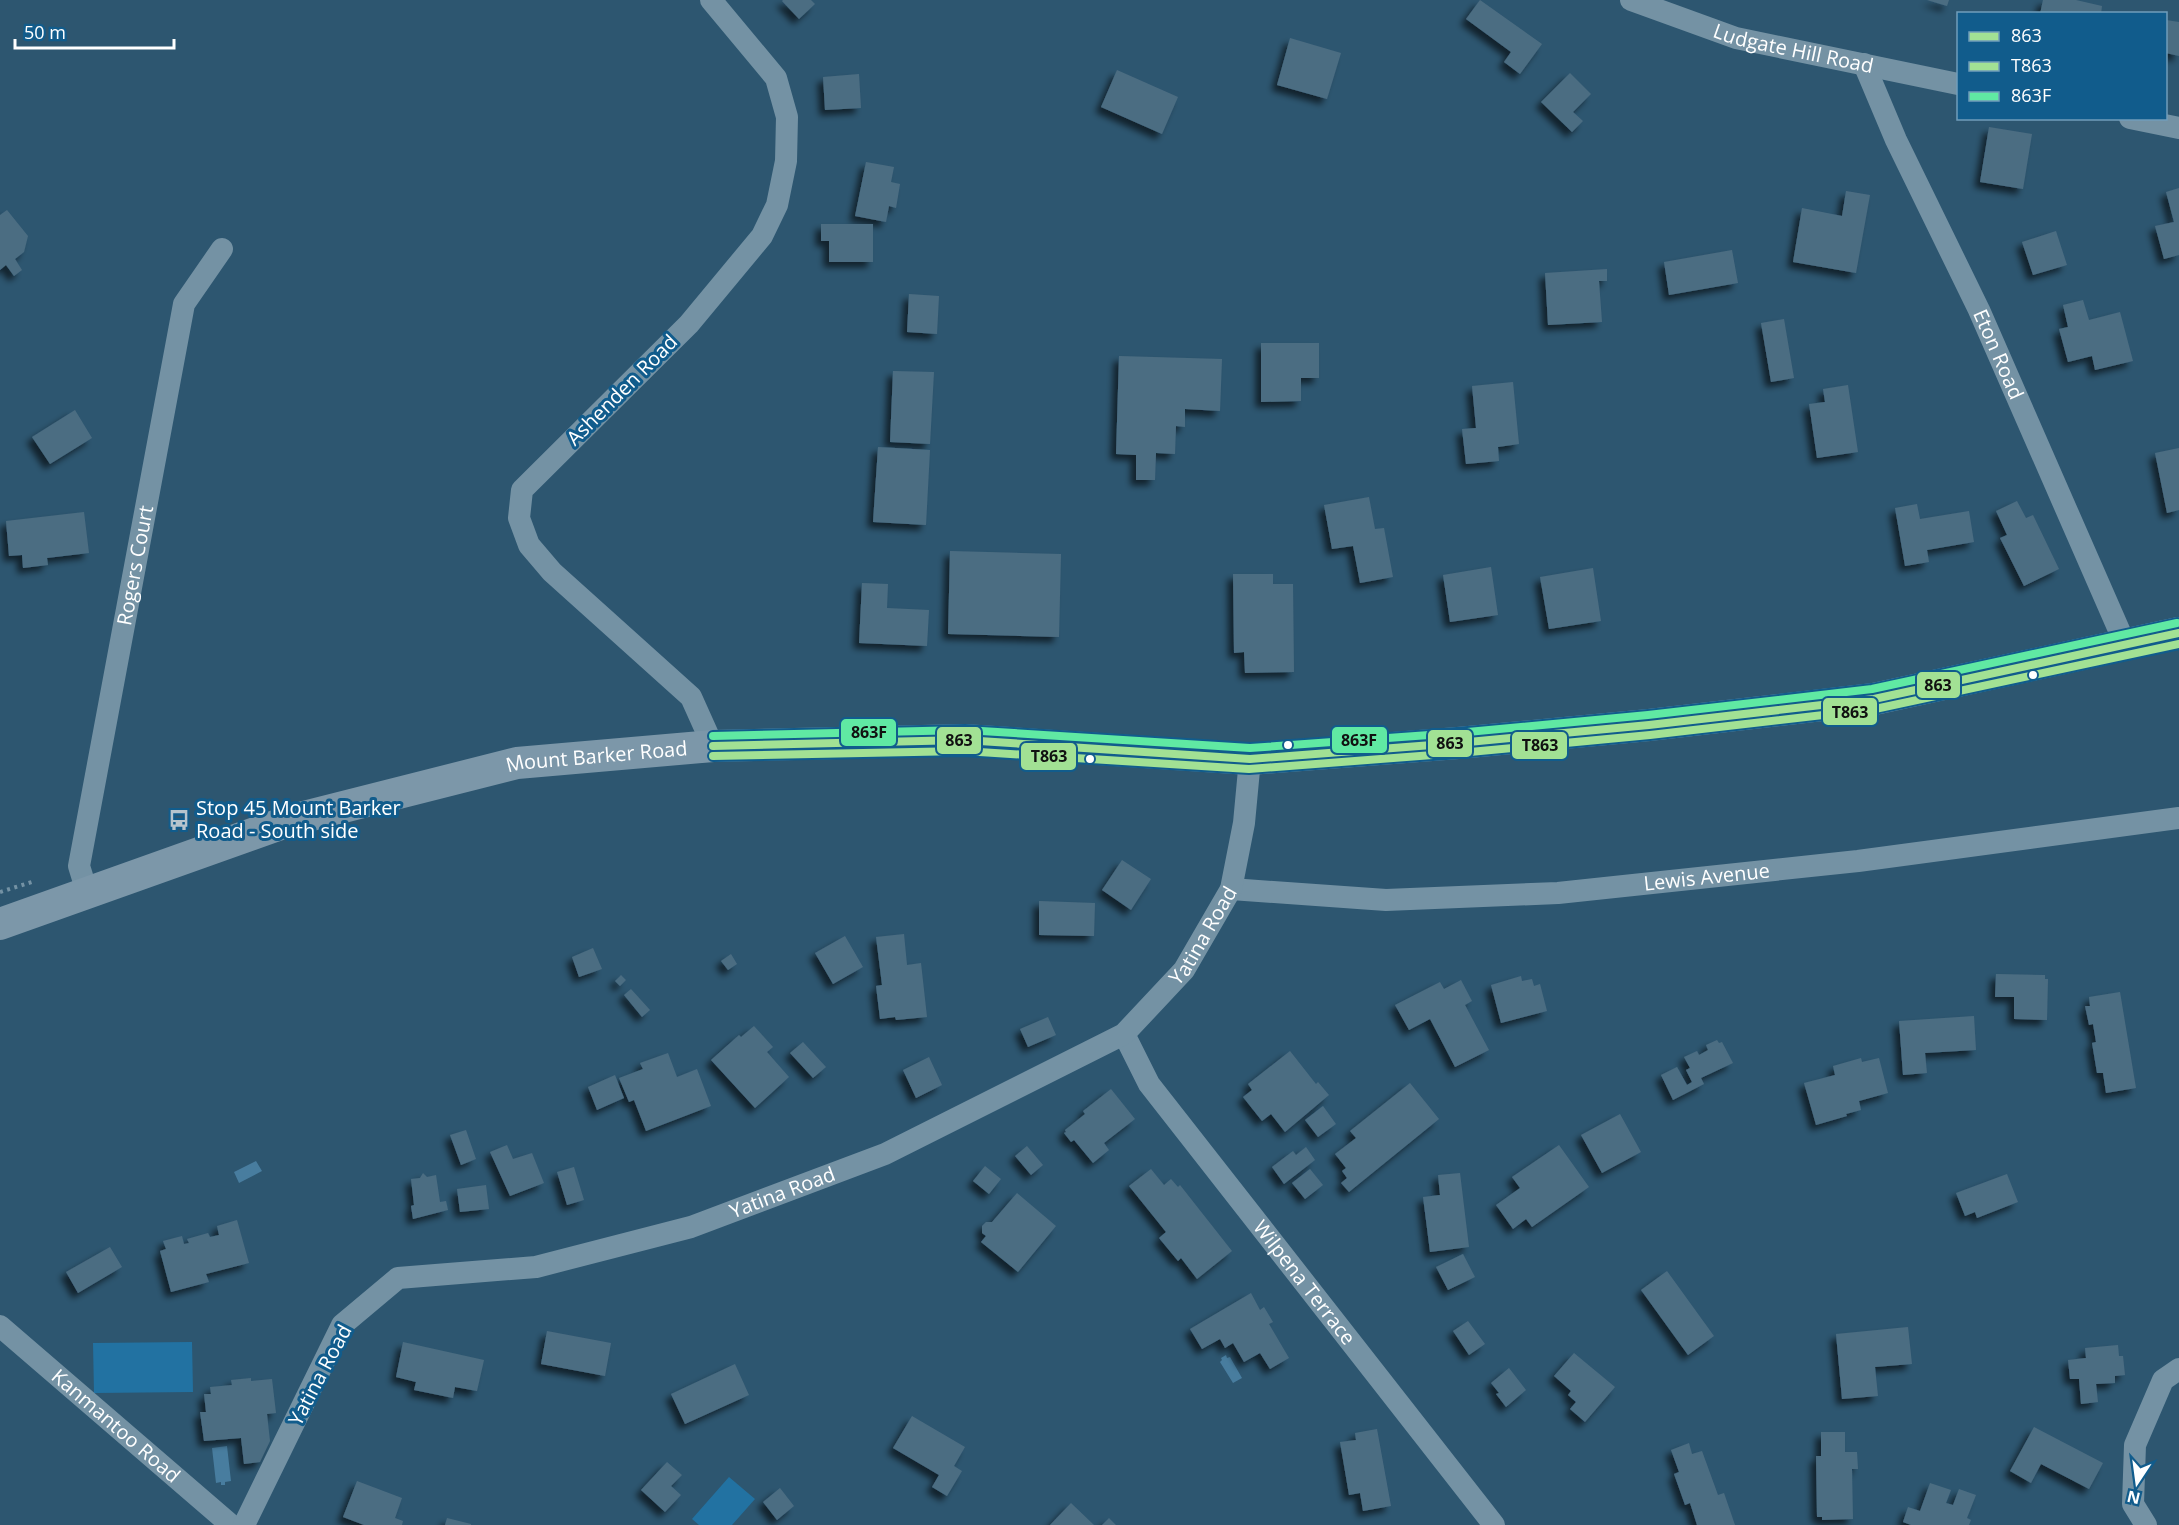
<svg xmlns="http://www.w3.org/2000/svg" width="2179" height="1525" font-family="'Open Sans',sans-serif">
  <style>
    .green { fill: #2272a2 }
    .water { fill: #487d9f }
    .building { fill: #4c6d82; filter: url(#shadow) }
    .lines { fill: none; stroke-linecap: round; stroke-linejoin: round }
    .path { stroke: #7492a4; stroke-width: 4; stroke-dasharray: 3 4.5; stroke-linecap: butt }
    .minor { stroke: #7492a4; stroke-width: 22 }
    .secondary { stroke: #7c97a9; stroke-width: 32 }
    .bus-1-casing { stroke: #115c8c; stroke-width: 12 }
    .bus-2-casing { stroke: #115c8c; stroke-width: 12 }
    .bus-3-casing { stroke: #115c8c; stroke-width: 12 }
    .bus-1 { stroke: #a2e194; stroke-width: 8 }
    .bus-2 { stroke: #a2e194; stroke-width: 8 }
    .bus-3 { stroke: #60e9a3; stroke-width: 8 }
    .bus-dot { fill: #fff; stroke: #115c8c; stroke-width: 2 }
    .labels { text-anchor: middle; stroke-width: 6; stroke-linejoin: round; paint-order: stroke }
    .street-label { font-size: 20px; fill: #fff; stroke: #115c8c }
    .poi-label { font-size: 20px; fill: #fff; stroke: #115c8c; text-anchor: start }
    .line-badge { stroke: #115c8c; stroke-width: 2 }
    .pale-badge-label { font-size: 16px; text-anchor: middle; font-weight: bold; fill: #111 }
  </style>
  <defs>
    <filter id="shadow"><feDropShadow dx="-5.5" dy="5.5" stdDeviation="3" flood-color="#0009"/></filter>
  </defs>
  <rect width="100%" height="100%" fill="#2d5670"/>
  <!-- green -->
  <path class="green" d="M192,1342L193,1392L94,1393L93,1343Z
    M729,1477L755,1499L732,1525H699L692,1519Z"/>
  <!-- water -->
  <path class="water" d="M256,1161L262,1171L239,1183L234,1172Z
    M1226,1355L1227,1358L1230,1357L1242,1378L1233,1383L1220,1362L1222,1360L1221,1358Z
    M227,1446L231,1481L225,1482V1485H221V1482L216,1483L212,1448Z"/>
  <!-- building -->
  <path class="building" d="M783,0H811L815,4L799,19L782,1Z
    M1480,0L1542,44L1520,74L1504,62L1511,52L1466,19Z
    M1927,0H1949L1947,6Z
    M2043,0H2076L2102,6L2101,14H2040Z
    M2166,20L2179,22V56L2166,53Z
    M1290,38L1341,53L1327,99L1277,85Z
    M1117,70L1178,97L1162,134L1101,107Z
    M1570,73L1591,94L1573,112L1583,121L1572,132L1541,102Z
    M859,74L861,108L825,110L823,77Z
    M1989,127L2032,134L2023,189L1980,182Z
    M866,162L894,167L891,182L900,184L896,208L889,206L886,222L855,216Z
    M2179,188V255L2164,259L2155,226L2174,222L2166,192Z
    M1846,191L1870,195L1856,273L1793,262L1802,208L1842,216Z
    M7,210L28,236L24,252L15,259L22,270L14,276L6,265L0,270V215Z
    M821,224H873V262H829V241H821Z
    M2056,231L2067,265L2033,275L2022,242Z
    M1732,250L1738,283L1669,295L1664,262Z
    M1607,269V281H1599L1602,322L1548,325L1545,273Z
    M909,294L939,296L937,334L907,332Z
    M2083,300L2089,320L2120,312L2133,361L2095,370L2092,356L2068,362L2059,329L2068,327L2063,305Z
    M1784,319L1794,378L1771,382L1761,323Z
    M1261,343H1319V378H1301V401L1261,402Z
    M1119,356L1222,359L1220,411L1185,409V427L1176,426L1175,454L1156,453L1155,480H1136V455L1116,454Z
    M893,371L934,372L930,444L890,442Z
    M1513,382L1519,444L1498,447L1499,461L1466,464L1462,429L1476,428L1472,386Z
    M1848,385L1858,452L1817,458L1809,404L1825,402L1823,389Z
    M75,410L92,438L50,464L32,437Z
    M878,447L930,450L926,525L873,522Z
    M2179,448V510L2167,513L2155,453Z
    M1369,497L1375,529L1384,528L1393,577L1360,583L1353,546L1332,549L1324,505Z
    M2017,501L2026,518L2033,515L2059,569L2024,586L2000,538L2007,535L1996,511Z
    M1917,504L1920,519L1969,511L1974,542L1927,550L1929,562L1905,566L1895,508Z
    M84,512L89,553L47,558L48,565L23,568L22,555L9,556L6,521Z
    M950,551L1061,554L1059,637L948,634Z
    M1491,567L1498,615L1450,622L1443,575Z
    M1593,568L1601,621L1549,629L1540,577Z
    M1233,574H1273V584H1293L1294,672L1245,673L1244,652L1234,653Z
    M862,583L888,584L887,608L929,610L927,646L859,643Z
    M1122,860L1151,879L1131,910L1102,890Z
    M1039,901L1095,903L1094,936L1039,935Z
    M904,934L907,965L921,963L927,1017L896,1020L895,1017L880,1019L876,986L882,985L876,937Z
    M845,936L863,967L833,984L815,953Z
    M593,948L602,969L579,977L572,957Z
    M731,954L737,964L728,970L721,961Z
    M1996,974L2045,975V979H2048L2047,1020L2014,1019V997H1995Z
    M621,975L626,980L620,986L615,981Z
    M1521,976L1522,981L1532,979L1534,986L1540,984L1547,1011L1501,1023L1491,985Z
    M1461,980L1472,1001L1465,1005L1489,1050L1455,1067L1430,1019L1409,1030L1395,1005L1440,982L1444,989Z
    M631,989L650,1010L642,1017L624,995Z
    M2120,992L2136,1088L2106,1093L2103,1073H2097L2092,1043L2096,1042L2093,1024L2089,1025L2085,1006H2090L2089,997Z
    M1974,1016L1976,1050L1925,1053L1927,1073L1903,1075L1899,1021Z
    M1048,1017L1056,1035L1028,1047L1020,1029Z
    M754,1026L773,1047L767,1052L789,1077L755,1108L711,1060L739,1035L741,1037Z
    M1717,1040L1719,1043L1722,1042L1733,1063L1701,1078L1704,1084L1673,1100L1661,1075L1677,1067L1687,1085L1692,1082L1686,1070L1690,1068L1684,1057L1697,1051L1699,1055L1708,1050L1706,1045Z
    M803,1042L826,1067L813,1078L790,1053Z
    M1290,1051L1316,1084L1318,1082L1329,1095L1285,1132L1271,1114L1262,1121L1243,1097L1252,1090L1248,1084Z
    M668,1053L677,1077L697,1069L711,1106L646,1131L634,1100L629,1102L619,1078L643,1069L640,1063Z
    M929,1057L942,1085L916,1098L903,1070Z
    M1861,1058L1862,1062L1879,1058L1888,1093L1859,1101L1861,1110L1846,1114L1847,1116L1816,1125L1804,1083L1835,1075L1833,1066Z
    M615,1075L624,1098L597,1110L588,1087Z
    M1410,1083L1439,1119L1349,1192L1341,1183L1347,1178L1342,1171L1346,1168L1335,1154L1356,1138L1350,1131Z
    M1111,1089L1135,1119L1104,1143L1109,1150L1093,1163L1074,1140L1071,1142L1064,1133L1066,1132L1065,1130L1085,1114L1083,1111Z
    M1323,1106L1336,1124L1318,1137L1305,1120Z
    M1620,1114L1641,1152L1602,1173L1581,1135Z
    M466,1130L476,1159L461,1165L450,1135Z
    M507,1145L513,1159L532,1153L544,1183L510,1196L490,1152Z
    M1559,1145L1589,1187L1532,1227L1526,1219L1513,1229L1496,1205L1520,1188L1512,1177Z
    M1027,1146L1043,1165L1031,1175L1015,1156Z
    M1306,1147L1315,1160L1284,1184L1272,1167L1293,1151L1296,1155Z
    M985,1166L1001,1179L989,1194L973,1181Z
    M574,1167L584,1200L567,1205L557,1172Z
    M1151,1169L1164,1185L1171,1179L1178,1187L1180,1185L1232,1251L1197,1279L1181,1258L1178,1261L1159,1238L1166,1232L1129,1186Z
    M1310,1169L1323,1185L1305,1199L1292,1183Z
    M423,1173L427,1177L436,1175L440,1202L446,1201L448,1210L413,1219L411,1206L414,1205L411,1179L420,1178Z
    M1460,1173L1469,1247L1430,1252L1423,1197L1440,1195L1438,1175Z
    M2007,1174L2018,1202L1977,1218L1975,1212L1965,1216L1956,1193Z
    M486,1185L489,1209L460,1212L457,1189Z
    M1017,1193L1056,1226L1018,1272L981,1242L986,1236L982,1233V1226L986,1222H992Z
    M237,1220L249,1263L206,1274L209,1282L171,1292L160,1251L166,1249L163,1241L182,1236L184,1244L189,1243L187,1239L208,1233L210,1237L219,1235L217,1226Z
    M110,1247L122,1267L78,1293L66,1272Z
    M1463,1254L1475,1277L1448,1290L1436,1267Z
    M1667,1271L1714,1336L1688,1355L1641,1290Z
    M1251,1293L1260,1310L1264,1307L1273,1322L1269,1324L1289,1358L1270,1369L1260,1353L1244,1362L1233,1343L1225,1348L1220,1339L1202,1349L1190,1329Z
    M1468,1321L1485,1344L1469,1355L1453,1331Z
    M1908,1327L1912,1364L1875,1367L1878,1396L1842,1399L1836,1334Z
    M547,1331L611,1343L605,1376L541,1364Z
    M403,1342L484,1360L477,1391L455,1387L453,1398L414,1390L416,1382L396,1377Z
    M2118,1345L2119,1356H2123L2125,1375L2115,1376V1383L2096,1384L2098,1402L2081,1404L2079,1379H2070L2068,1360L2086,1358L2085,1348Z
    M1574,1353L1615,1387L1585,1422L1570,1409L1576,1402L1568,1395L1571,1391L1554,1376Z
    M735,1364L749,1395L685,1424L671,1394Z
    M1509,1368L1526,1390L1506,1407L1496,1394L1499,1393L1491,1383Z
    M251,1378V1381L272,1379L276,1413L267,1414L270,1441L260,1462L244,1464L241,1438L204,1441L200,1412H206L204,1394H211L210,1387L232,1385L231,1380Z
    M912,1416L965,1447L954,1466L962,1471L947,1496L932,1487L939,1475L893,1448Z
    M2034,1427L2103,1463L2089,1489L2041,1464L2031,1483L2010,1471Z
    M1377,1429L1391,1506L1363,1511L1360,1493L1349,1495L1340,1442L1356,1440L1355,1433Z
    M1821,1432H1845V1452H1857L1858,1469H1852L1853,1519L1822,1520V1517H1817L1816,1456H1821Z
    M1689,1443L1692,1454L1702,1451L1718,1495L1724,1493L1735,1525H1697L1690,1503L1685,1505L1674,1474L1679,1472L1671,1450Z
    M667,1462L682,1475L671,1486L681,1495L665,1512L641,1490Z
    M357,1481L402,1498L395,1518L403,1521L402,1525H364L343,1517Z
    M1930,1483L1951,1490L1946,1503L1953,1505L1959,1489L1976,1495L1967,1518L1971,1520L1969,1525H1911L1903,1522L1908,1507L1920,1511Z
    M780,1488L794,1506L777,1520L763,1502Z
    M1071,1503L1094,1525H1050Z
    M447,1518L471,1524V1525H445Z
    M1109,1518L1116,1525H1102Z"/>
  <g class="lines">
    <!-- path -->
    <path class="path" d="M0,892L35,881"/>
    <!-- minor -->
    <g class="minor">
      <path d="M711,0L776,78L787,117L786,161L777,205L762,236L689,324L522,490L519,518L529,545L552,572L691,697L713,746"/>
      <path id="s1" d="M1631,0L1736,38L1958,84"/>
      <path id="s2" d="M1864,64L1896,140L1979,310L2126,646"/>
      <path d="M2130,118L2179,128"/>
      <path id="s3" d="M1231,889L1386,900L1558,893L1858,861L2179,818"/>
      <path id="s4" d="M87,892L79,866L184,304L222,249"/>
      <path id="s5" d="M1124,1034L1149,1084L1494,1525"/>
      <path id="s6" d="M0,1326L231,1525"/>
      <path id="s7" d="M244,1525L342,1325L398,1278L536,1267L691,1227L885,1154L1124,1034L1184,970L1231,889L1244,823L1250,759"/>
      <path d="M2146,1525L2133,1504L2135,1445L2163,1380L2179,1369"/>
    </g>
    <!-- secondary -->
    <path class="secondary" id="s8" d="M0,924L292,820L517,763L713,746L964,740L1250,759L1458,743L1649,725L1874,699L2179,633"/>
    <defs>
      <path id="bus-1" d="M713,746L964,740L1250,759L1458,743L1649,725L1874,699L2179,633"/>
      <path id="bus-2" d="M713,756L964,751L1249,769L1459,753L1650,735L1875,709L2179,644"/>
      <path id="bus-3" d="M713,736L965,730L1250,748L1457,733L1648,715L1872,689L2177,623"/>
    </defs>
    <!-- bus-1 casing -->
    <use href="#bus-1" class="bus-1-casing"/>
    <!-- bus-2 casing -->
    <use href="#bus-2" class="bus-2-casing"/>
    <!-- bus-3 casing -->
    <use href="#bus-3" class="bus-3-casing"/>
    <!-- bus-1 -->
    <use href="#bus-1" class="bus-1"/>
    <!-- bus-2 -->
    <use href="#bus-2" class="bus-2"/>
    <!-- bus-3 -->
    <use href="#bus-3" class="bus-3"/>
  </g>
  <!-- icons -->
  <defs>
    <symbol id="bus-bare" viewBox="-9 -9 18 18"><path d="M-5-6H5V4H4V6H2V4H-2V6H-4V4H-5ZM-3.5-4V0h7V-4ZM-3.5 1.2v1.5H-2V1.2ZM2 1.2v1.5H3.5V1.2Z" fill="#b6c4cd" stroke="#115c8c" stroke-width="2.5" paint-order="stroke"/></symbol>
  </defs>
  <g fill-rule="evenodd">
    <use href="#bus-bare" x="164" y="805" width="30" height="30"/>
  </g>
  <!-- markers -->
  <g class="bus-dot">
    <circle cx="2033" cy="675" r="5"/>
    <circle cx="1288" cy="745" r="5"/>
    <circle cx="1090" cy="759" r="5"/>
  </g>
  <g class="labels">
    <!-- street labels -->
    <g class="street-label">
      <text dy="7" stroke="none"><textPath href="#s1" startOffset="170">Ludgate Hill Road</textPath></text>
      <text dy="7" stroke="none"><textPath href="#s2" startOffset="320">Eton Road</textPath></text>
      <text transform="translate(622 390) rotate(-45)" y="7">Ashenden Road</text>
      <text dy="7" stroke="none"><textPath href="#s4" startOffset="333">Rogers Court</textPath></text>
      <text dy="7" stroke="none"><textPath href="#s8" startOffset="622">Mount Barker Road</textPath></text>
      <text dy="7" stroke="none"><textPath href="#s3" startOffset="477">Lewis Avenue</textPath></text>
      <text dy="7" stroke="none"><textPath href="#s7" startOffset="1196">Yatina Road</textPath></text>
      <text dy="7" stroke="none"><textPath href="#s7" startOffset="692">Yatina Road</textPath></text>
      <text dy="7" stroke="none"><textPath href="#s5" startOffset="308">Wilpena Terrace</textPath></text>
      <text transform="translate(320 1375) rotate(-62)" y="7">Yatina Road</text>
      <text dy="7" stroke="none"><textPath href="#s6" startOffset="153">Kanmantoo Road</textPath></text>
    </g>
    <!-- poi labels -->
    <g class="poi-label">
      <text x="196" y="815">Stop 45 Mount Barker<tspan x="196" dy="23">Road - South side</tspan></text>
    </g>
  </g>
  <g class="line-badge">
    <rect x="1916" y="671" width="45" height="28" rx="6" fill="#a2e194"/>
    <rect x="1822" y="697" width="56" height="29" rx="6" fill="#a2e194"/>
    <rect x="840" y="718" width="57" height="29" rx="6" fill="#60e9a3"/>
    <rect x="1331" y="726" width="57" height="28" rx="6" fill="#60e9a3"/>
    <rect x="936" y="726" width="46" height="29" rx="6" fill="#a2e194"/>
    <rect x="1427" y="729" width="46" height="29" rx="6" fill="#a2e194"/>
    <rect x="1511" y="731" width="57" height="29" rx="6" fill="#a2e194"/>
    <rect x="1020" y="742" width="57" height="29" rx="6" fill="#a2e194"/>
  </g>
  <g class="pale-badge-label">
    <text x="1938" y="691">863</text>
    <text x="1850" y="718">T863</text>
    <text x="869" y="738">863F</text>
    <text x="1359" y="746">863F</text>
    <text x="959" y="746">863</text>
    <text x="1450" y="749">863</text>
    <text x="1540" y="751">T863</text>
    <text x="1049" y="762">T863</text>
  </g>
  <!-- legend -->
  <rect x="1957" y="12" width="210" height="108" fill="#115c8c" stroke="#709dba" stroke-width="1.5"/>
  <rect x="1969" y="32" width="30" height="9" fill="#a2e194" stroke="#709dba" stroke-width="1.5"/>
  <text x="2011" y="42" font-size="18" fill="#ffffff">863</text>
  <rect x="1969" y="62" width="30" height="9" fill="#a2e194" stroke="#709dba" stroke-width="1.5"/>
  <text x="2011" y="72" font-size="18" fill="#ffffff">T863</text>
  <rect x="1969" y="92" width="30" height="9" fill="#60e9a3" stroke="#709dba" stroke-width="1.5"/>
  <text x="2011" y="102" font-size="18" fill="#ffffff">863F</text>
  <!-- north arrow -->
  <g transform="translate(2137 1483) rotate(193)" stroke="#115c8c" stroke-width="4.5" paint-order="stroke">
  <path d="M0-4.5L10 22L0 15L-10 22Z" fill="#ffffff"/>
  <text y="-9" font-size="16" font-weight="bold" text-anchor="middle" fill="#ffffff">N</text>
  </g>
  <!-- scale -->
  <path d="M15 39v9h159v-9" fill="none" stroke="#ffffff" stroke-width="3"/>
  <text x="24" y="39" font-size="18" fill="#ffffff" stroke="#115c8c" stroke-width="4.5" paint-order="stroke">50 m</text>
</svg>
